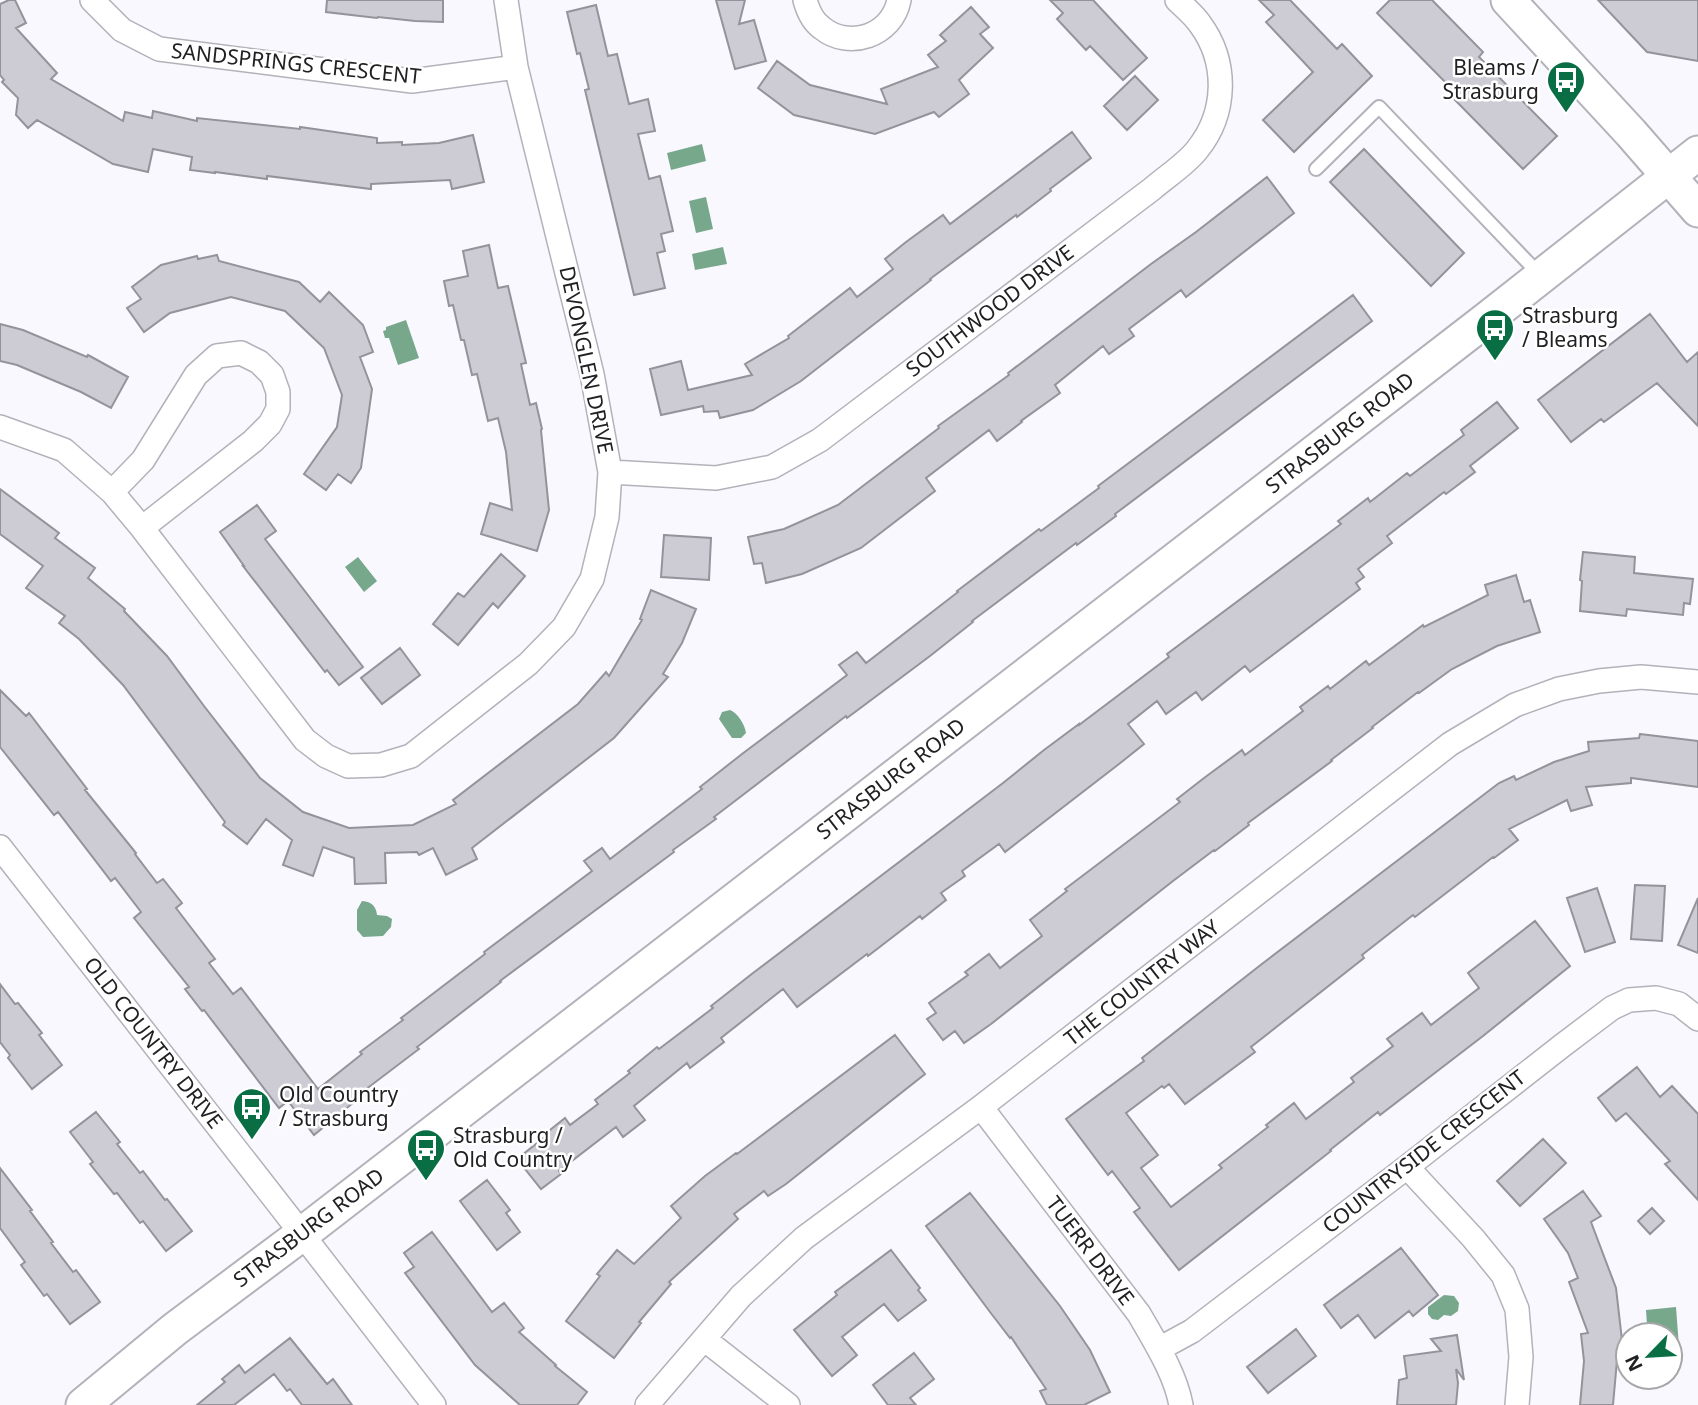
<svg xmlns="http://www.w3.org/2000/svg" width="1698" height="1405" font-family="'Noto Sans',sans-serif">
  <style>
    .water { fill: #78a88c }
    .building { fill: #cdccd4; stroke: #94939b; stroke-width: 2 }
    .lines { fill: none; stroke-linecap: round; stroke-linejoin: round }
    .lane-casing { stroke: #b3b2ba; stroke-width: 16 }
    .street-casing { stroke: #b3b2ba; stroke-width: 26 }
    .secondary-casing { stroke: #b3b2ba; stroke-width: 37 }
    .lane { stroke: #fff; stroke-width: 12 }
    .street { stroke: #fff; stroke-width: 23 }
    .secondary { stroke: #fff; stroke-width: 33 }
    .labels { text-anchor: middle; stroke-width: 5; stroke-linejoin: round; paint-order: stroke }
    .street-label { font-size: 21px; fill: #212023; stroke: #fff }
    .poi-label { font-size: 21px; fill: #212023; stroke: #fff; text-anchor: start }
  </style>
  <rect width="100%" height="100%" fill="#f9f8fe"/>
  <!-- water -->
  <path class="water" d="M702,144L706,161L671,170L667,153Z
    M706,197L713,229L696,233L689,201Z
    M723,247L727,264L695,270L692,254Z
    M406,320L419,358L398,365L389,338H385L383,331L386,330V327Z
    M358,557L377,581L364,592L345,567Z
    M730,710C738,713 745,725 746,733L741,738H732L719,719L722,712Z
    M362,901C372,902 376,906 377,915L387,916L392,919L391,927L383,936L363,937L357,930V910Z
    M1444,1295L1454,1296L1459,1303L1458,1311L1451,1316L1444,1315L1438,1320L1432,1319L1428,1314V1307Z
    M1676,1307L1679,1347L1670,1348V1335H1657L1656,1325H1647L1646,1310Z"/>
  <!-- building -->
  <path class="building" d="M9,0H15L26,23L16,28L57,73L51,79L123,121L125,112L152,118L153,111L197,121V118L300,129V127L377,138V143L402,142V145L439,143L473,135L484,182L452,189L450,180L371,184V189L267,176V179L215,172V173L190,170L192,157L153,149L148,172L113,164L37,120L28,128L16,115L18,98L2,82L4,80L0,75V4Z
    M327,0H443V22L415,21L378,17L377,18L326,12Z
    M716,0H745L739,24L754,20L766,61L735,69Z
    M1050,0H1093L1147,58L1123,80L1090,46L1086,50L1057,19L1063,13Z
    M1259,0H1290L1337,49L1342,44L1372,76L1294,152L1263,120L1313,72L1266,22L1274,15Z
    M1390,0H1432L1483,52L1479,57L1557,136L1523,169L1451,96L1455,92L1377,13Z
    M1598,0H1698V61L1647,52Z
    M596,5L608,56L617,54L629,104L648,99L655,131L638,134L649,179L660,176L673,231L661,234L665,251L657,253L665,288L634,295L585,90L589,89L580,53L577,54L567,12Z
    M971,7L989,27L980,34L993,48L959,80L969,94L939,117L934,112L875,134L794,115L758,88L777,61L810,85L887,104L881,89L938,67L928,55L946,41L940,35Z
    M1135,76L1158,100L1127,130L1104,106Z
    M1072,132L1091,158L1050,189L1051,191L1017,217L1016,215L930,279L931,280L801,381L753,410L720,418L718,411L704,412L703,406L661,415L650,369L681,361L688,390L752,375L745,364L789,338L788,336L850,288L857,297L893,269L885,259L906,242L943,215L950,224Z
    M1364,149L1464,253L1431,286L1330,182Z
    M1267,177L1294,213L1186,297L1181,290L1129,329L1134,336L1109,354L1103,346L1055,385L1060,393L1021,421L1022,422L997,441L989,430L926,478L935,491L861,548L802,574L766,583L762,563L754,564L748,537L784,529L838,505L939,428L938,426L1009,375L1008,373L1151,264L1196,232Z
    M489,245L498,288L508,286L526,363L521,364L530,405L536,403L542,429L541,430L549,510L537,551L481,534L490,503L512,510L506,452L498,418L488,421L477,374L472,375L464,340H461L453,305L449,306L444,281L468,276L463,251Z
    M217,255L219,261L299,282L320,302L329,292L363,325L373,352L360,357L372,389L361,468L351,483L338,474L326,490L304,474L337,427L342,395L324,348L285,311L231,297L170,313L144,332L127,308L141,299L132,287L161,265L197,256L198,259Z
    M1353,295L1372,321L1115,514L1116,516L1077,545L1076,543L972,621L973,622L930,656L847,718L846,716L714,817L716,819L673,850L674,852L500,981L501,982L417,1047L419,1049L357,1096L359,1098L314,1135L288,1101L279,1108L204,1010L202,1011L185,989L189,987L134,918L141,912L115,878L111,881L58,812L54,815L0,747V690L26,716L29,713L87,789L85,790L136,853L135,854L157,883L163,879L182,903L176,908L215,959L209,963L233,994L241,988L318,1089L362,1054L360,1052L403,1020L401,1018L485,954L484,952L592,871L584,861L602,848L610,859L702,789L700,787L742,754L847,675L839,665L857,652L866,663L958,592L957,591L1039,529L1041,531L1099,488L1098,486Z
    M1650,314L1687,362L1698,352V426L1657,383L1604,422L1601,419L1571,442L1538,400Z
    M0,324L23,330L87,357L88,355L128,377L111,408L81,392L17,365L0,361Z
    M1497,402L1518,428L1470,466L1475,472L1446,494L1444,492L1387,536L1392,543L1358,569L1364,577L1356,583L1360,589L1250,672L1245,666L1202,700L1196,692L1166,714L1157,701L1128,724L1144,744L1119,764L1005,852L999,844L962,871L965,876L941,893L946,900L922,919L920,916L868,956L867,954L797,1007L783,989L721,1038L724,1042L690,1068L687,1063L634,1106L645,1120L623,1137L616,1127L559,1171L561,1174L541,1189L517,1159L546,1136L545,1134L565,1118L570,1125L598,1104L595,1100L630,1073L628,1071L657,1047L659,1049L713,1008L711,1006L753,973L1003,783L1044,750L1079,724V725L1169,657L1167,654L1341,524L1338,521L1368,498L1370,502L1407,473L1410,476L1464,435L1461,430Z
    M0,489L59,533L55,538L95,568L88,578L125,609L124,611L167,656L204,706L260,778L303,812L349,828L413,825L456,804L453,800L578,704L606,672L609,676L642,620L640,619L651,590L696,609L682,643L663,674L668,677L614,738L472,848L477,859L446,875L433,848L419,855L417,852L385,853L386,883L355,884L354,858L323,847L313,876L283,865L292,840L266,819L247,844L223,825L225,822L123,685L79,639L59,623L65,616L26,588L43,566L0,534Z
    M257,505L276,531L265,539L363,667L339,685L327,670L325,672L243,566H244L220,532Z
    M664,535L711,538L709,580L661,577Z
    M1583,552L1635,557L1634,573L1693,579L1690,604L1684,603L1683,615L1627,609L1626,616L1580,611L1582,581L1580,580Z
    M501,554L525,576L498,608L493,603L458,645L433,624L458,593L464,597Z
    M1516,575L1524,602L1530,600L1540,632L1497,646L1452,669L1419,693L1418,692L1372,727L1373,728L1331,760L1332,761L1248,823L1249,825L1215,851L1214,850L1173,881L991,1024L964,1043L955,1031L943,1040L927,1019L936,1013L929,1003L968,975L965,972L989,954L1000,968L1042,936L1030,920L1067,891L1065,889L1180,802L1177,799L1204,778L1242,750L1245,755L1303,711L1300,707L1328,686L1330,689L1366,661L1369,665L1423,625L1424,627L1488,595L1485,585Z
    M400,648L420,675L382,704L361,678Z
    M1640,734L1698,741V787L1631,778V783L1586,787L1592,805L1571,811L1567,800L1509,829L1518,840L1494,858L1493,857L1415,917L1413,915L1362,955L1364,958L1251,1047L1255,1052L1185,1104L1169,1084L1164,1088L1162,1086L1126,1113L1158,1155L1141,1168L1171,1207L1222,1168L1219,1165L1268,1127L1266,1125L1294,1103L1306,1119L1354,1082L1351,1078L1393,1046L1387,1039L1422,1013L1431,1025L1479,988L1468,973L1535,921L1570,966L1483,1036L1380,1115L1378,1112L1330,1150L1331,1151L1179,1270L1134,1212L1140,1208L1112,1171L1108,1175L1066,1119L1144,1061L1142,1058L1258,967L1499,783L1514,776L1516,780L1554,762L1589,751L1588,742L1639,738Z
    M1635,885L1665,886L1662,941L1631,939Z
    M1597,888L1615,942L1585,952L1567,898Z
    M1698,898V953L1678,945Z
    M0,984L15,1004L18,1003L42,1033L39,1035L62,1065L32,1089L8,1058L10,1055L0,1042Z
    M895,1035L925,1074L786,1184L768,1196L764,1191L734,1214L738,1219L669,1282L671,1284L639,1322L641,1323L614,1358L566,1321L600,1276L597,1274L617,1250L634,1264L681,1218L671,1206L705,1176L736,1153L737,1154Z
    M1637,1067L1660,1097L1672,1086L1698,1114V1200L1665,1164L1670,1161L1626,1113L1616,1121L1598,1098Z
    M96,1112L120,1142L117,1144L140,1173L143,1171L165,1200L167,1199L192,1231L166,1251L143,1221L140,1223L117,1193L114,1194L90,1164L93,1162L70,1132Z
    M1543,1139L1566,1163L1520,1206L1497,1181Z
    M0,1168L32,1210L30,1211L53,1242L51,1243L73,1272L76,1270L100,1302L70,1324L47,1294L44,1296L21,1265L25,1262L0,1228Z
    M487,1180L510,1210L506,1213L520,1232L497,1250L460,1201Z
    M1583,1191L1601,1216L1591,1222L1616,1288L1623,1349H1618L1613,1405H1580L1584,1361L1581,1334L1588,1333L1569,1282L1578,1278L1568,1253L1544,1219Z
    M970,1193L1060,1306L1090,1350L1110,1392L1084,1405H1047L1040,1391L1046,1389L1011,1337L1010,1338L990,1312L926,1226Z
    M1652,1208L1664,1221L1650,1234L1638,1221Z
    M432,1232L492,1312L504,1303L524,1328L519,1332L556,1365L555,1366L587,1392L577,1405H520L475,1365L405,1273L414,1267L404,1253Z
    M1401,1248L1438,1295L1413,1316L1409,1311L1375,1338L1358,1315L1341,1328L1324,1305Z
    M891,1250L920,1288L918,1290L926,1300L898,1321L884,1304L842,1337L857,1355L832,1376L794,1330L837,1295L835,1292Z
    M1296,1329L1316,1356L1268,1393L1247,1367Z
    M1457,1335L1464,1380L1456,1369L1458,1383L1456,1405H1397L1399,1380L1407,1378L1404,1356L1441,1351L1431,1339Z
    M290,1338L327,1384L333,1379L352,1405H302L290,1389L287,1391L274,1374L234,1405H197L225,1382L222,1379L239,1365L245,1373Z
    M914,1353L934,1379L910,1398L916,1405H888L873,1385Z"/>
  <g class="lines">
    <defs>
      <path id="lane" d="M1316,169L1379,107L1540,275"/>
      <path id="street" d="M92,0L122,30L159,49L412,81L516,67
        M805,0C808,11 812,21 822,28C849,50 892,36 899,0
        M0,427L64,450L112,492L142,528L305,740L326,756L348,766L381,765L411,756L528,664L564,627L592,579L607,517L610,472L592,374L516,67L506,0
        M610,472L716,478L772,467L820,440L1152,189C1167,176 1185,165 1197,150C1227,113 1228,62 1200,24C1194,15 1185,8 1177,0
        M112,492L143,460L196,375L217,356L241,353L259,362L272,375L278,392V409L270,424L253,441L142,528
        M0,847L302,1234L434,1405
        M981,1107L1139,1314C1155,1342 1175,1373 1181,1405
        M1407,1167L1473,1238L1503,1275L1517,1309L1521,1357L1517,1405
        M704,1339L788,1405
        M1159,1349L1192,1331L1407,1167L1563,1045L1612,1008L1629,1000L1656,998L1679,1004L1698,1019
        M647,1405L741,1296L804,1238L981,1107L1450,744L1515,705L1559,689L1599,681L1641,677L1698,682"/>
      <path id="secondary" d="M1508,0L1631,133L1698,210
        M83,1405L175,1329L302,1234L1487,319L1698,153"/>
    </defs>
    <!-- lane casing -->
    <use href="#lane" class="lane-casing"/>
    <!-- street casing -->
    <use href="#street" class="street-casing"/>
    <!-- secondary casing -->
    <use href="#secondary" class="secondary-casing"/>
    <!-- lane -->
    <use href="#lane" class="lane"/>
    <!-- street -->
    <use href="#street" class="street"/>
    <!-- secondary -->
    <use href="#secondary" class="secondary"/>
  </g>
  <!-- icons -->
  <defs>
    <symbol id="bus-pin" viewBox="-11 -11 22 30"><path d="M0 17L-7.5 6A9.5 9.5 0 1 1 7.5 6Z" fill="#096e44" stroke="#fff"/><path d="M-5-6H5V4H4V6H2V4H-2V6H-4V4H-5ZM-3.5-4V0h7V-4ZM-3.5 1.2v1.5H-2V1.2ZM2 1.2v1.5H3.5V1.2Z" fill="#fff"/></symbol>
  </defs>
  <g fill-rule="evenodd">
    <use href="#bus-pin" x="1544" y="58" width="44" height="60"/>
    <use href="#bus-pin" x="1473" y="306" width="44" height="60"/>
    <use href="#bus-pin" x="230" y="1085" width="44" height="60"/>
    <use href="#bus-pin" x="404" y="1126" width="44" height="60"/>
  </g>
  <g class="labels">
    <!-- street labels -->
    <g class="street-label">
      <text transform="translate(296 64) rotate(6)" y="7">SANDSPRINGS CRESCENT</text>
      <text transform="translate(990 311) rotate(-37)" y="7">SOUTHWOOD DRIVE</text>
      <text transform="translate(586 360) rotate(78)" y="7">DEVONGLEN DRIVE</text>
      <text transform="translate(1340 433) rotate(-38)" y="7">STRASBURG ROAD</text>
      <text transform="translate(891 779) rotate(-38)" y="7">STRASBURG ROAD</text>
      <text transform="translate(1142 983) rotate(-38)" y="7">THE COUNTRY WAY</text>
      <text transform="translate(153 1043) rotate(52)" y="7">OLD COUNTRY DRIVE</text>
      <text transform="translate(1424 1152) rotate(-38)" y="7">COUNTRYSIDE CRESCENT</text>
      <text transform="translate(309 1228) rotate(-37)" y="7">STRASBURG ROAD</text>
      <text transform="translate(1090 1251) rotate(53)" y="7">TUERR DRIVE</text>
    </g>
    <!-- poi labels -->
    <g class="poi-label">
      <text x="1539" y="75" text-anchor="end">Bleams /<tspan x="1539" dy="24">Strasburg</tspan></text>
      <text x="1522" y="323">Strasburg<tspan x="1522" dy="24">/ Bleams</tspan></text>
      <text x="279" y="1102">Old Country<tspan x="279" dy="24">/ Strasburg</tspan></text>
      <text x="453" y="1143">Strasburg /<tspan x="453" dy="24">Old Country</tspan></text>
    </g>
  </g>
  <!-- north arrow -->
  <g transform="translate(1649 1356) rotate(245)"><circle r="33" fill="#ffffff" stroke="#a6a6a7" stroke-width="2"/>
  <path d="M0-5L12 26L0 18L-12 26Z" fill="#096e44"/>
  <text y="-10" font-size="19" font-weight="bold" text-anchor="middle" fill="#212023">N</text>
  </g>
</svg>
